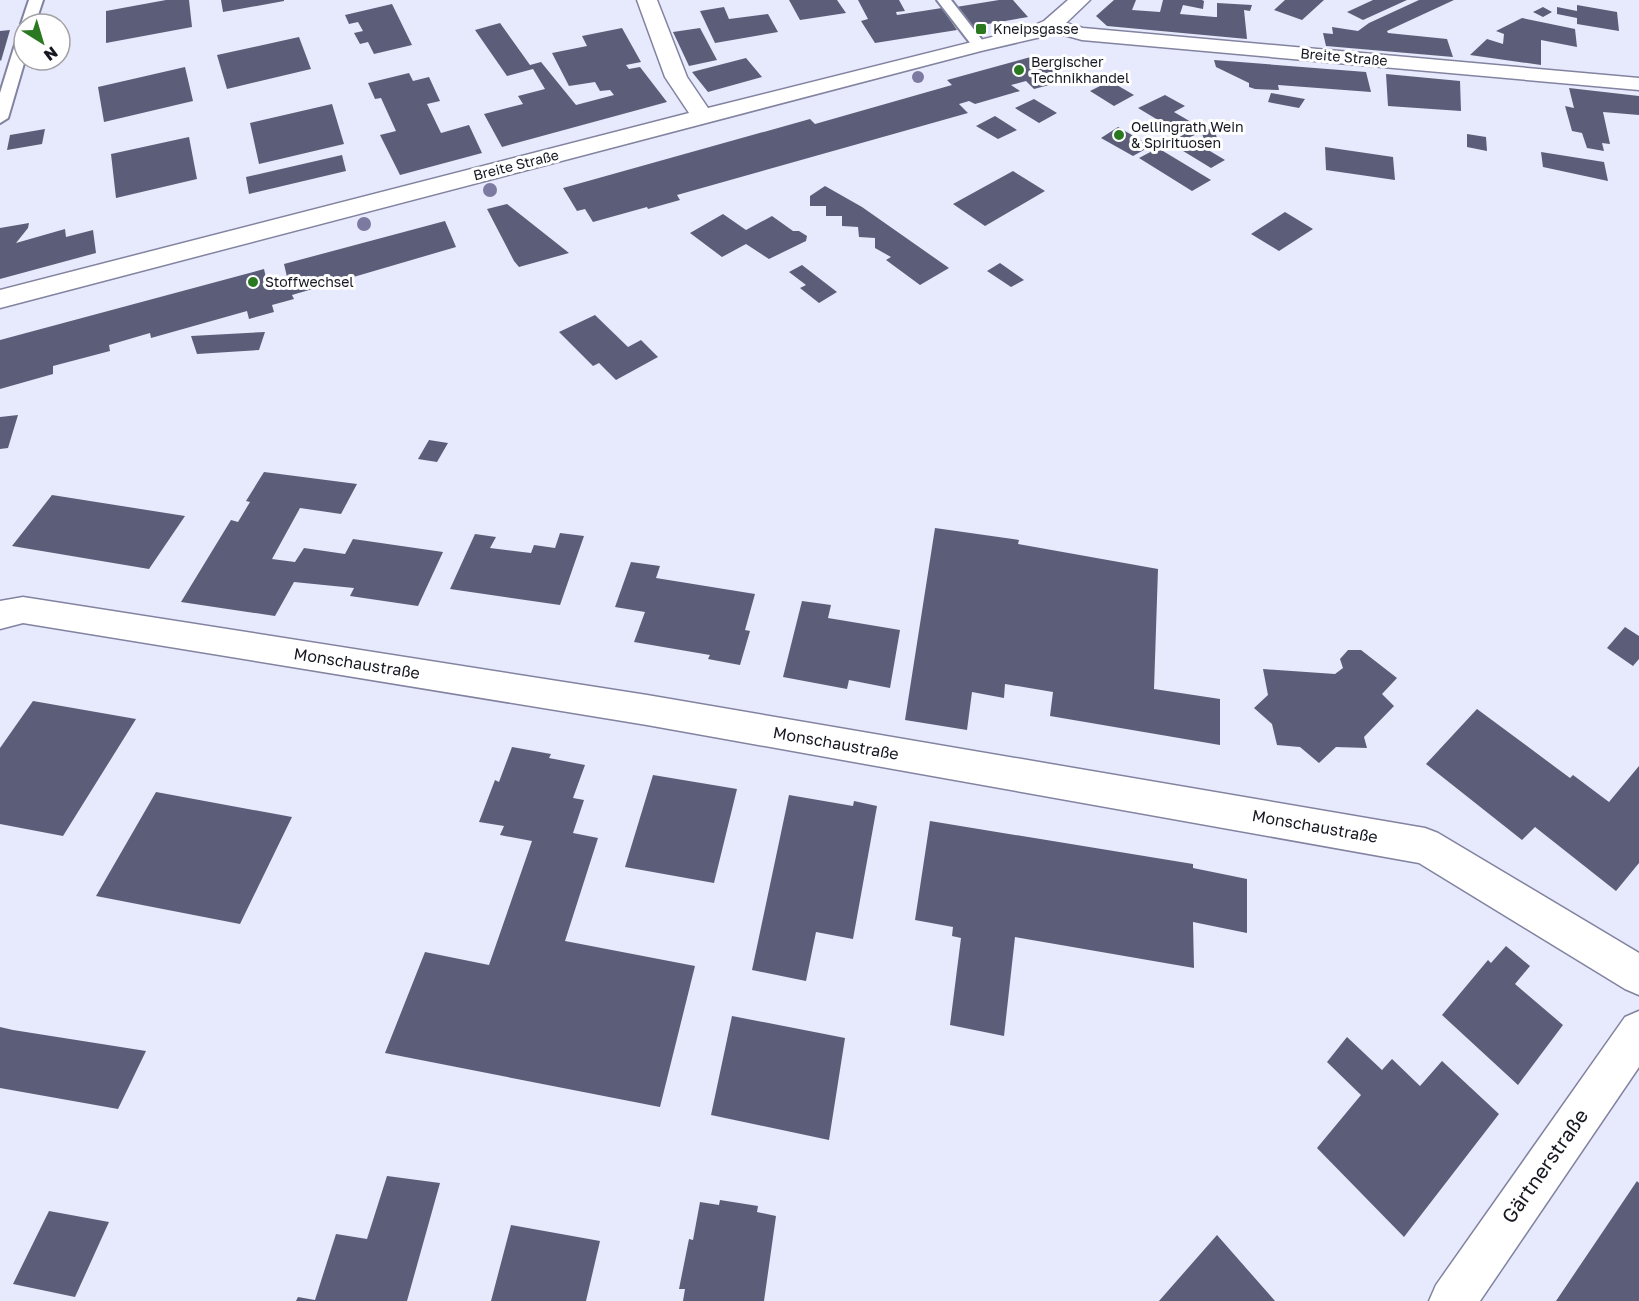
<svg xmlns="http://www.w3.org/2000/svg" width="1639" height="1301" font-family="'Golos Text',sans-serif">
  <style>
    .building { fill: #5c5e79 }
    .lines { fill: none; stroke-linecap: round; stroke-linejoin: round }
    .lane-casing { stroke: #8283a0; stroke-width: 4 }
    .street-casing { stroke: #8283a0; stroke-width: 3 }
    .lane { fill: #fff; fill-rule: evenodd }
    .street { fill: #fff; fill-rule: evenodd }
    .tree { fill: #7c7aa1 }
    .poi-dot { fill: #2a7921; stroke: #fff; stroke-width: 2 }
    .labels { text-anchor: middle; stroke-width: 6; stroke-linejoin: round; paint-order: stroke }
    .far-poi-label { font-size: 14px; fill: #161721; stroke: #fff; text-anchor: start }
    .far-street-label { font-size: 14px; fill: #161721; stroke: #fff }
    .street-label { font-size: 16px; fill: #161721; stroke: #fff }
    .near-street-label { font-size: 20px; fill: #161721; stroke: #fff }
  </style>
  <rect width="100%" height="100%" fill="#e7e9fc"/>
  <!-- building -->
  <path class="building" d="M166,0H189L192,27L106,43V11Z
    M221,0H284V1L223,12Z
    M789,0H837L846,13L800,20Z
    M858,0H899L905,11L896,12L897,15L942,8L957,30L875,43L861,21L868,19Z
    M999,0H1013L1028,17L971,27L956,7Z
    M1114,0H1136L1132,10L1160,12L1163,0H1202L1204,1L1203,9L1183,5L1180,14L1215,17H1217V3L1252,5L1250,11L1244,10L1247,39L1107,26L1096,16Z
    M1285,0H1324L1302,20L1274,10Z
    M1373,0H1407L1363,20L1347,12Z
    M1419,0H1454L1387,31L1388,33L1447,39L1453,57L1326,46L1323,33L1333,34L1332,27L1358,31L1369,23Z
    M392,4L412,45L374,54L368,42L360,44L354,33L363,31L358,22L349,24L345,15Z
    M1577,5L1617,12L1619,31L1577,24V18L1557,14V7L1577,11Z
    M724,7L729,19L768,14L778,32L715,43L700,11Z
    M1543,7L1552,12L1543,17L1533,12Z
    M1522,18L1575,29L1577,47L1541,40V65L1470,55L1487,39L1503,44L1504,34L1496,31Z
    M500,23L530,65L541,62L576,105L614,95L610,90L600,91L595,82L569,86L552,53L587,46L582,36L622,28L641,62L626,65L629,69L640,67L667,102L502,147L484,114L523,104L518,96L545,89L533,69L507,76L475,30Z
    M700,28L717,60L689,66L673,32Z
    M10,30L1,61L0,60V31Z
    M299,37L311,69L227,89L217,55Z
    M1038,55L1056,72L1044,75L1053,84L1034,89L1026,81L1011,85L1020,91L975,104L969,101L959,104L968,113L677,195L680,200L648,209L647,207L593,222L585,209L577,211L563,188L810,119L815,124L952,85L947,80Z
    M746,58L762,77L708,92L692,72Z
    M1214,60L1366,72L1371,92L1278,85L1279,90L1255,89L1249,87V83L1216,67Z
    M185,67L193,101L104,122L98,87Z
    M409,73L413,81L429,77L440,101L427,104L441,133L469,125L482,153L400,175L380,135L396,131L381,98L375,99L368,83Z
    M1386,74L1460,81L1461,111L1388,106Z
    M1110,81L1134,95L1114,106L1090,91Z
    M1569,88L1639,96V115L1603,112L1610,144L1602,143L1604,151L1587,148L1582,133L1572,131L1565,106L1574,108Z
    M1271,93L1305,99L1299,108L1268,102Z
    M1165,95L1185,106L1174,112L1198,126L1191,130L1197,134L1188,138L1225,160L1211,168L1170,143L1183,135L1138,108Z
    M1034,99L1057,113L1039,123L1015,108Z
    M332,104L344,144L259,164L250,123Z
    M995,116L1017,130L998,139L976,126Z
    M1118,127L1151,146L1133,156L1101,138Z
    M45,129L42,144L7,150L10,135Z
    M1201,129H1214L1219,144H1205Z
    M1467,134L1486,137L1487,151L1467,147Z
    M189,137L197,179L116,198L111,154Z
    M1325,147L1393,157L1395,180L1326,170Z
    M1158,148L1211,180L1192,191L1139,158Z
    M1541,152L1604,162L1608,181L1543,167Z
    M342,155L346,171L249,194L246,177Z
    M1013,171L1045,191L985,226L953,204Z
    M825,186L862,207L949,268L920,285L886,260L891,257L875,248V238L859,237L858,227L842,226V216H826V206H810V196Z
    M507,204L569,253L519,267L514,261L487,209Z
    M1285,212L1313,229L1279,251L1251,234Z
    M723,214L746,230L772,216L793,231H799L807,236L806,241L769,259L746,244L722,257L690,233Z
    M445,221L456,247L292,295L294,299L272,305L274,312L249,319L247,311L151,338L150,333L109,345L110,351L53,366V374L0,389V340L264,269L267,282L287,277L284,264Z
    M29,223L28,228L16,243L65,229L66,237L93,230L96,253L0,279V228Z
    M1000,263L1024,280L1011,287L987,271Z
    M802,265L837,292L819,303L800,288L806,285L789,272Z
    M595,315L628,347L641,340L658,357L616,380L599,363L593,366L559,332Z
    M265,332L259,350L197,354L191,336Z
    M18,415L8,448L0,449V417Z
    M429,440L448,443L437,462L418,459Z
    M264,472L357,484L341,514L300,508L272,559L295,562L304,548L345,554L353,539L443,552L418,606L350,596L354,588L294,582L275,616L181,602L231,520L238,522L250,502L246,501Z
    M52,495L185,516L149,569L12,546Z
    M935,528L1019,540L1018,544L1158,569L1154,689L1220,699V745L1050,716L1053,692L1005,684L1004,698L972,692L967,730L905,720Z
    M560,533L584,536L560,605L450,589L475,534L496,537L490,548L531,553L534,545L555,548Z
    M631,562L660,566L656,578L755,594L745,630L750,631L740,665L708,659L710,655L634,642L645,612L615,607Z
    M802,601L831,605L828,618L900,630L890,688L849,680L847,689L783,677Z
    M1625,627L1639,636V659L1633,666L1607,648Z
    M1348,650H1361L1397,678L1382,694L1394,706L1364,737L1367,748L1336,747L1319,763L1300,747L1277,745L1272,724L1254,708L1268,695L1263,669L1335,674L1343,668L1340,659Z
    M33,701L136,719L63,836L0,824V748Z
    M1477,709L1570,778L1573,775L1609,802L1639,766V863L1616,891L1535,827L1522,840L1426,764Z
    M512,747L551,754L549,758L585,765L573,798L584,800L573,833L598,838L565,941L695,966L660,1107L385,1053L425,952L489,965L532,841L500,835L504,826L479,822L495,780L499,782Z
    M653,775L737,789L714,883L625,867Z
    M156,792L292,817L240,924L96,896Z
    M789,795L853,806L854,801L877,806L853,939L816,932L806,981L752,970Z
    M930,821L1193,864V868L1247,879V933L1193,922L1194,968L1015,937L1004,1036L950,1025L961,938L952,936L953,927L915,920Z
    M1506,946L1530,966L1515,984L1563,1025L1518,1085L1442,1015L1488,960L1491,963Z
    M732,1016L845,1038L829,1140L711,1115Z
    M0,1027L13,1030L146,1051L118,1109L0,1088Z
    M1347,1037L1382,1070L1392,1059L1420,1086L1442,1061L1499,1114L1404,1237L1317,1148L1361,1095L1327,1062Z
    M387,1176L440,1183L407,1301H296L298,1297L315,1300L336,1234L367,1239Z
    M1637,1181L1639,1183V1301H1556Z
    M720,1200L758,1206L757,1212L776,1216L764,1301H683L685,1289H679L689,1239L693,1240L700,1202L719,1205Z
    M49,1211L109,1222L75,1297L13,1284Z
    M511,1225L600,1241L586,1301H491Z
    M1217,1235L1275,1301H1159Z"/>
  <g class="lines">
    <defs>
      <path id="lane" d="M29,0H43L35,24H24V27L21,24Z
        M937,0H951L986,45L984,48H974Z
        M24,34L25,60L8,118L0,123V93L17,38Z"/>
      <path id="street" d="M637,0H657L687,77L708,108L1028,28L1044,21L1068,0H1090L1066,23L1083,28L1639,78V90L1082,40L1053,32L1041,37L981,51L0,308V290L689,113L665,77Z
        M23,597L647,695L1425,828L1438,833L1639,953V995L1625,989L1419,863L647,725L23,623L0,629V601Z
        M1639,1011V1067L1480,1301H1429L1436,1285L1625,1017Z"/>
    </defs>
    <!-- lane casing -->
    <use href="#lane" class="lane-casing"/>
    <!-- street casing -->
    <use href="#street" class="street-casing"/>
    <!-- lane -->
    <use href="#lane" class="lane"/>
    <!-- street -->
    <use href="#street" class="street"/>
  </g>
  <!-- trees -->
  <g class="tree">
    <circle cx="918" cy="77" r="6"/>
    <circle cx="490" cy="190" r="7"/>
    <circle cx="364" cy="224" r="7"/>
  </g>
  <!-- markers -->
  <g class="poi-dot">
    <rect x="975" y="23" width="12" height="12" rx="3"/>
    <circle cx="1019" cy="70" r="6"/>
    <circle cx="1119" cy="135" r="6"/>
    <circle cx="253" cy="282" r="6"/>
  </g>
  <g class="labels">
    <!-- far-poi labels -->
    <g class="far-poi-label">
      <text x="993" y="34">Kneipsgasse</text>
      <text x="1031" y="67">Bergischer<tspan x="1031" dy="16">Technikhandel</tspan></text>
      <text x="1131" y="132">Oellingrath Wein<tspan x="1131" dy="16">&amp; Spirituosen</tspan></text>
      <text x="265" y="287">Stoffwechsel</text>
    </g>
    <!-- far-street labels -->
    <g class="far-street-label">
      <text transform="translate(1344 57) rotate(5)" y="5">Breite Straße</text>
      <text transform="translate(516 165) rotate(-14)" y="5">Breite Straße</text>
    </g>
    <!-- street labels -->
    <g class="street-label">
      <text transform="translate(357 663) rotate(9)" y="6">Monschaustraße</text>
      <text transform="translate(836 743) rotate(10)" y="6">Monschaustraße</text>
      <text transform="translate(1315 826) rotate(10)" y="6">Monschaustraße</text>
    </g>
    <!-- near-street labels -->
    <g class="near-street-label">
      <text transform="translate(1545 1166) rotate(-55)" y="7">Gärtnerstraße</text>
    </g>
  </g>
  <!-- north arrow -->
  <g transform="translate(42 42) rotate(143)"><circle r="28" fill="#ffffff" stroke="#a2a2a6" stroke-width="1.5"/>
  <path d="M0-4.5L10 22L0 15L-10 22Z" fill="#2a7921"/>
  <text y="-9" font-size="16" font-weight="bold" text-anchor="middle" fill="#161721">N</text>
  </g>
</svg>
